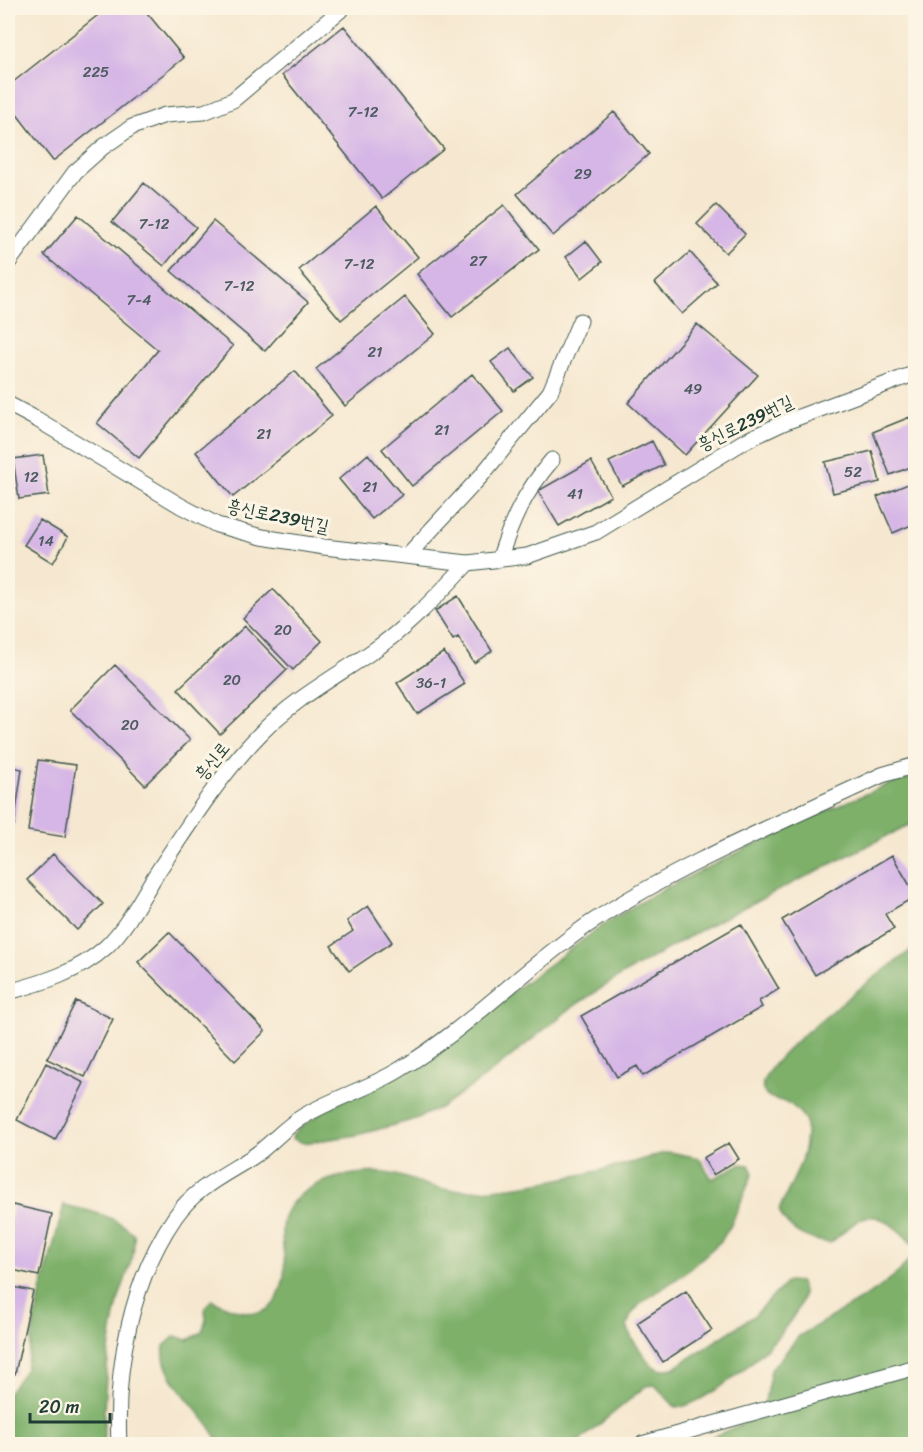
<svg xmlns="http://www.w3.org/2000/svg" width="923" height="1452" font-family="Sriracha,'Poor Story',sans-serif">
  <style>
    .forest { fill: #7eb06a; stroke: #4e764f; stroke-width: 1.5 }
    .building { fill: #d6b6e6 }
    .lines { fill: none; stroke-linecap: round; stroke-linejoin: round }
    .service-casing { stroke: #3f574b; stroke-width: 17 }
    .service { stroke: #fff; stroke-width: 15 }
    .labels { text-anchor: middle; stroke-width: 6; stroke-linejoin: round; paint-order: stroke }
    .number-label { font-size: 15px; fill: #4d5b60 }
    .street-label { font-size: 18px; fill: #1f3d34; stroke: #fcf5e5 }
  </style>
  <rect width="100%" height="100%" fill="#fcf5e5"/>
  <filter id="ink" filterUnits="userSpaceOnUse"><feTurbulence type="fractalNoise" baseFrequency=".0167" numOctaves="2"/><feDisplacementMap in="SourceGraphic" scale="12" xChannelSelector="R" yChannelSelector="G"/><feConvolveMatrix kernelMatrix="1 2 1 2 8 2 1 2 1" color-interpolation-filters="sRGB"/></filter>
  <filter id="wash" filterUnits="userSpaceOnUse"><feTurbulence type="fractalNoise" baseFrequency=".008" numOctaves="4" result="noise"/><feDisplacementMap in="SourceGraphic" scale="24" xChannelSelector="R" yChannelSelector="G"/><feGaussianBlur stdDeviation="1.35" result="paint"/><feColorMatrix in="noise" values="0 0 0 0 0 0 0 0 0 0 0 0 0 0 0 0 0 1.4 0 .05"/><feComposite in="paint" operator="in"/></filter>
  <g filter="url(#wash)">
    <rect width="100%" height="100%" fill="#f6e8d0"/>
    <!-- forest -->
    <path class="forest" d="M915,777V822L715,922L620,976L571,1008L488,1075L442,1107L413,1120L357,1135L304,1143L292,1139L293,1134L315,1117L509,994L609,921L656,893L787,828L891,783Z
      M915,947V1444H697L753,1419L765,1401L771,1370L799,1336L875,1291L899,1272L915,1252C912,1242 906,1237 898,1230C865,1202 857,1223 830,1243C808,1240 787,1231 779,1210C794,1177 808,1158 806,1121C801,1114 797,1109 790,1104C781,1099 767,1101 763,1089C753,1063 892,965 915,947Z
      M670,1152L699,1158L712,1179L740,1164L749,1165L753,1173L731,1225L721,1241L684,1274L641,1303L631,1315L627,1326L632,1339L651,1365L660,1370L674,1368L754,1316L788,1281L800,1282C802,1287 804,1291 803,1295C796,1331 712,1404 676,1408L655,1385L646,1386L576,1444H219C208,1412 158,1381 164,1346L175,1336L188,1340L202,1332L206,1320L205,1308L212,1300C247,1317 277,1325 284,1275C287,1257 279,1239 283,1221C287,1203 304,1190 320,1183C339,1175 370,1170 391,1174C412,1178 430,1189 452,1190C501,1193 574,1177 622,1165C639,1161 654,1155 670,1152Z
      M64,1205C91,1211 114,1215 134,1234C136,1259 124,1278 118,1302C107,1349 103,1396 104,1444H8V1393L26,1369L40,1296Z"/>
    <g id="blocks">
      <!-- building -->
      <path class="building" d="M107,8H143L184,58L53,161L8,103V86Z
        M344,26L444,149L382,199L282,75Z
        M614,112L649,154L553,236L517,194Z
        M144,183L196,227L164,266L112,222Z
        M504,205L539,249L452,317L417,274Z
        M716,205L745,234L726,253L697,224Z
        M376,206L418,257L341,320L299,270Z
        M78,215L233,346L139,458L97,423L158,350L44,255Z
        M213,221L308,302L265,351L171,271Z
        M586,241L602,262L582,278L566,257Z
        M690,252L717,283L682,314L655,283Z
        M405,297L435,334L345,406L316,369Z
        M697,324L758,375L685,455L628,403Z
        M510,348L533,377L514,391L491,362Z
        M295,371L332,416L233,497L196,452Z
        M472,374L503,411L412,486L382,449Z
        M910,417L916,430V465L890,475L873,432Z
        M652,441L664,465L622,486L609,462Z
        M872,451L880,482L833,493L825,462Z
        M368,454L402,495L372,519L339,479Z
        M43,455L49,495L19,499L13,459Z
        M591,461L611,496L559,526L538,491Z
        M915,481L916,523L893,533L877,497Z
        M40,520L68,537L53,563L24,545Z
        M273,589L322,641L293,670L243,618Z
        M458,596L492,651L474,663L458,637L453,640L435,611Z
        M245,626L287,670L220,734L178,689Z
        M444,652L465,684L417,714L397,683Z
        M115,665L190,740L145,785L70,710Z
        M38,760L76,765L65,837L28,831Z
        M8,766L22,769L14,825L8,829Z
        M53,854L103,904L77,930L27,880Z
        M892,855L916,896L885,914L894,929L815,975L782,920Z
        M368,906L392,942L349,971L331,946L353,931L347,921Z
        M741,924L779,989L759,1001L762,1007L643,1076L637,1066L617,1077L581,1016Z
        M169,932L265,1031L235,1061L138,962Z
        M76,1001L113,1019L85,1077L47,1059Z
        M46,1063L84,1083L55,1140L17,1120Z
        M729,1143L739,1159L713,1175L703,1158Z
        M13,1205L52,1214L39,1276L8,1269V1229Z
        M8,1286L33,1291L15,1374L8,1372Z
        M686,1291L712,1330L663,1362L637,1323Z"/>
    </g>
  </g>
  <g filter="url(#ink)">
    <use href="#blocks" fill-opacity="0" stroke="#3f574b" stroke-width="1.5"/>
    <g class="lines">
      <defs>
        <path id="service" d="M8,263L75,172L103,147L132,127L165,115L204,112L233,100L343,8
          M8,404L38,420L181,506L217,525L262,537L324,547L468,563L527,556L596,532L743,442L783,423L916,373
          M407,556L481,476L550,392L580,321
          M499,560C512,520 524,493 552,460
          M8,992C42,983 79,972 106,947C126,928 141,899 155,876C188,826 219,776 261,733C292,701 330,680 367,655C405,630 437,596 468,563
          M119,1444C115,1367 131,1281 175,1217C194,1189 224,1175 251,1158C270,1146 283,1128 302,1117C333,1098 368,1089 399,1070C469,1028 525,967 592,922C682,863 785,821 882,775L916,765
          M642,1444L916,1367"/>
      </defs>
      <!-- service casing -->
      <use href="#service" class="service-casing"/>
      <!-- service -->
      <use href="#service" class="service"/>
    </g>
  </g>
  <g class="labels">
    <!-- number labels -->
    <g class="number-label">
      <text x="96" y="77">225</text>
      <text x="363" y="117">7-12</text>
      <text x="583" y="179">29</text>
      <text x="154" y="229">7-12</text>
      <text x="478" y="266">27</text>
      <text x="359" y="269">7-12</text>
      <text x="239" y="291">7-12</text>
      <text x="139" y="305">7-4</text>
      <text x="375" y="357">21</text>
      <text x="693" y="394">49</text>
      <text x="442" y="435">21</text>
      <text x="264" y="439">21</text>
      <text x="853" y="477">52</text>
      <text x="31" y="482">12</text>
      <text x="370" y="492">21</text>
      <text x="575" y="499">41</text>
      <text x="46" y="546">14</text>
      <text x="283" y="635">20</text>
      <text x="232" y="685">20</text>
      <text x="431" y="688">36-1</text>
      <text x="130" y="730">20</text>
    </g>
    <!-- street labels -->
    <g class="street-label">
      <text transform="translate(745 423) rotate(-26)" y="6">흥신로239번길</text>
      <text transform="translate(278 516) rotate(12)" y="6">흥신로239번길</text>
      <text transform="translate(212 761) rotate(-51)" y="6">흥신로</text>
    </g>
  </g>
  <!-- margin -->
  <rect width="923" height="1452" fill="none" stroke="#fcf5e5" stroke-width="30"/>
  <!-- scale -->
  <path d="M30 1413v9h80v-9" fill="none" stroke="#1f3d34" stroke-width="3"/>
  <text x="39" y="1413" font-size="18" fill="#1f3d34" stroke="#fcf5e5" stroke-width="4.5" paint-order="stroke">20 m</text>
</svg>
